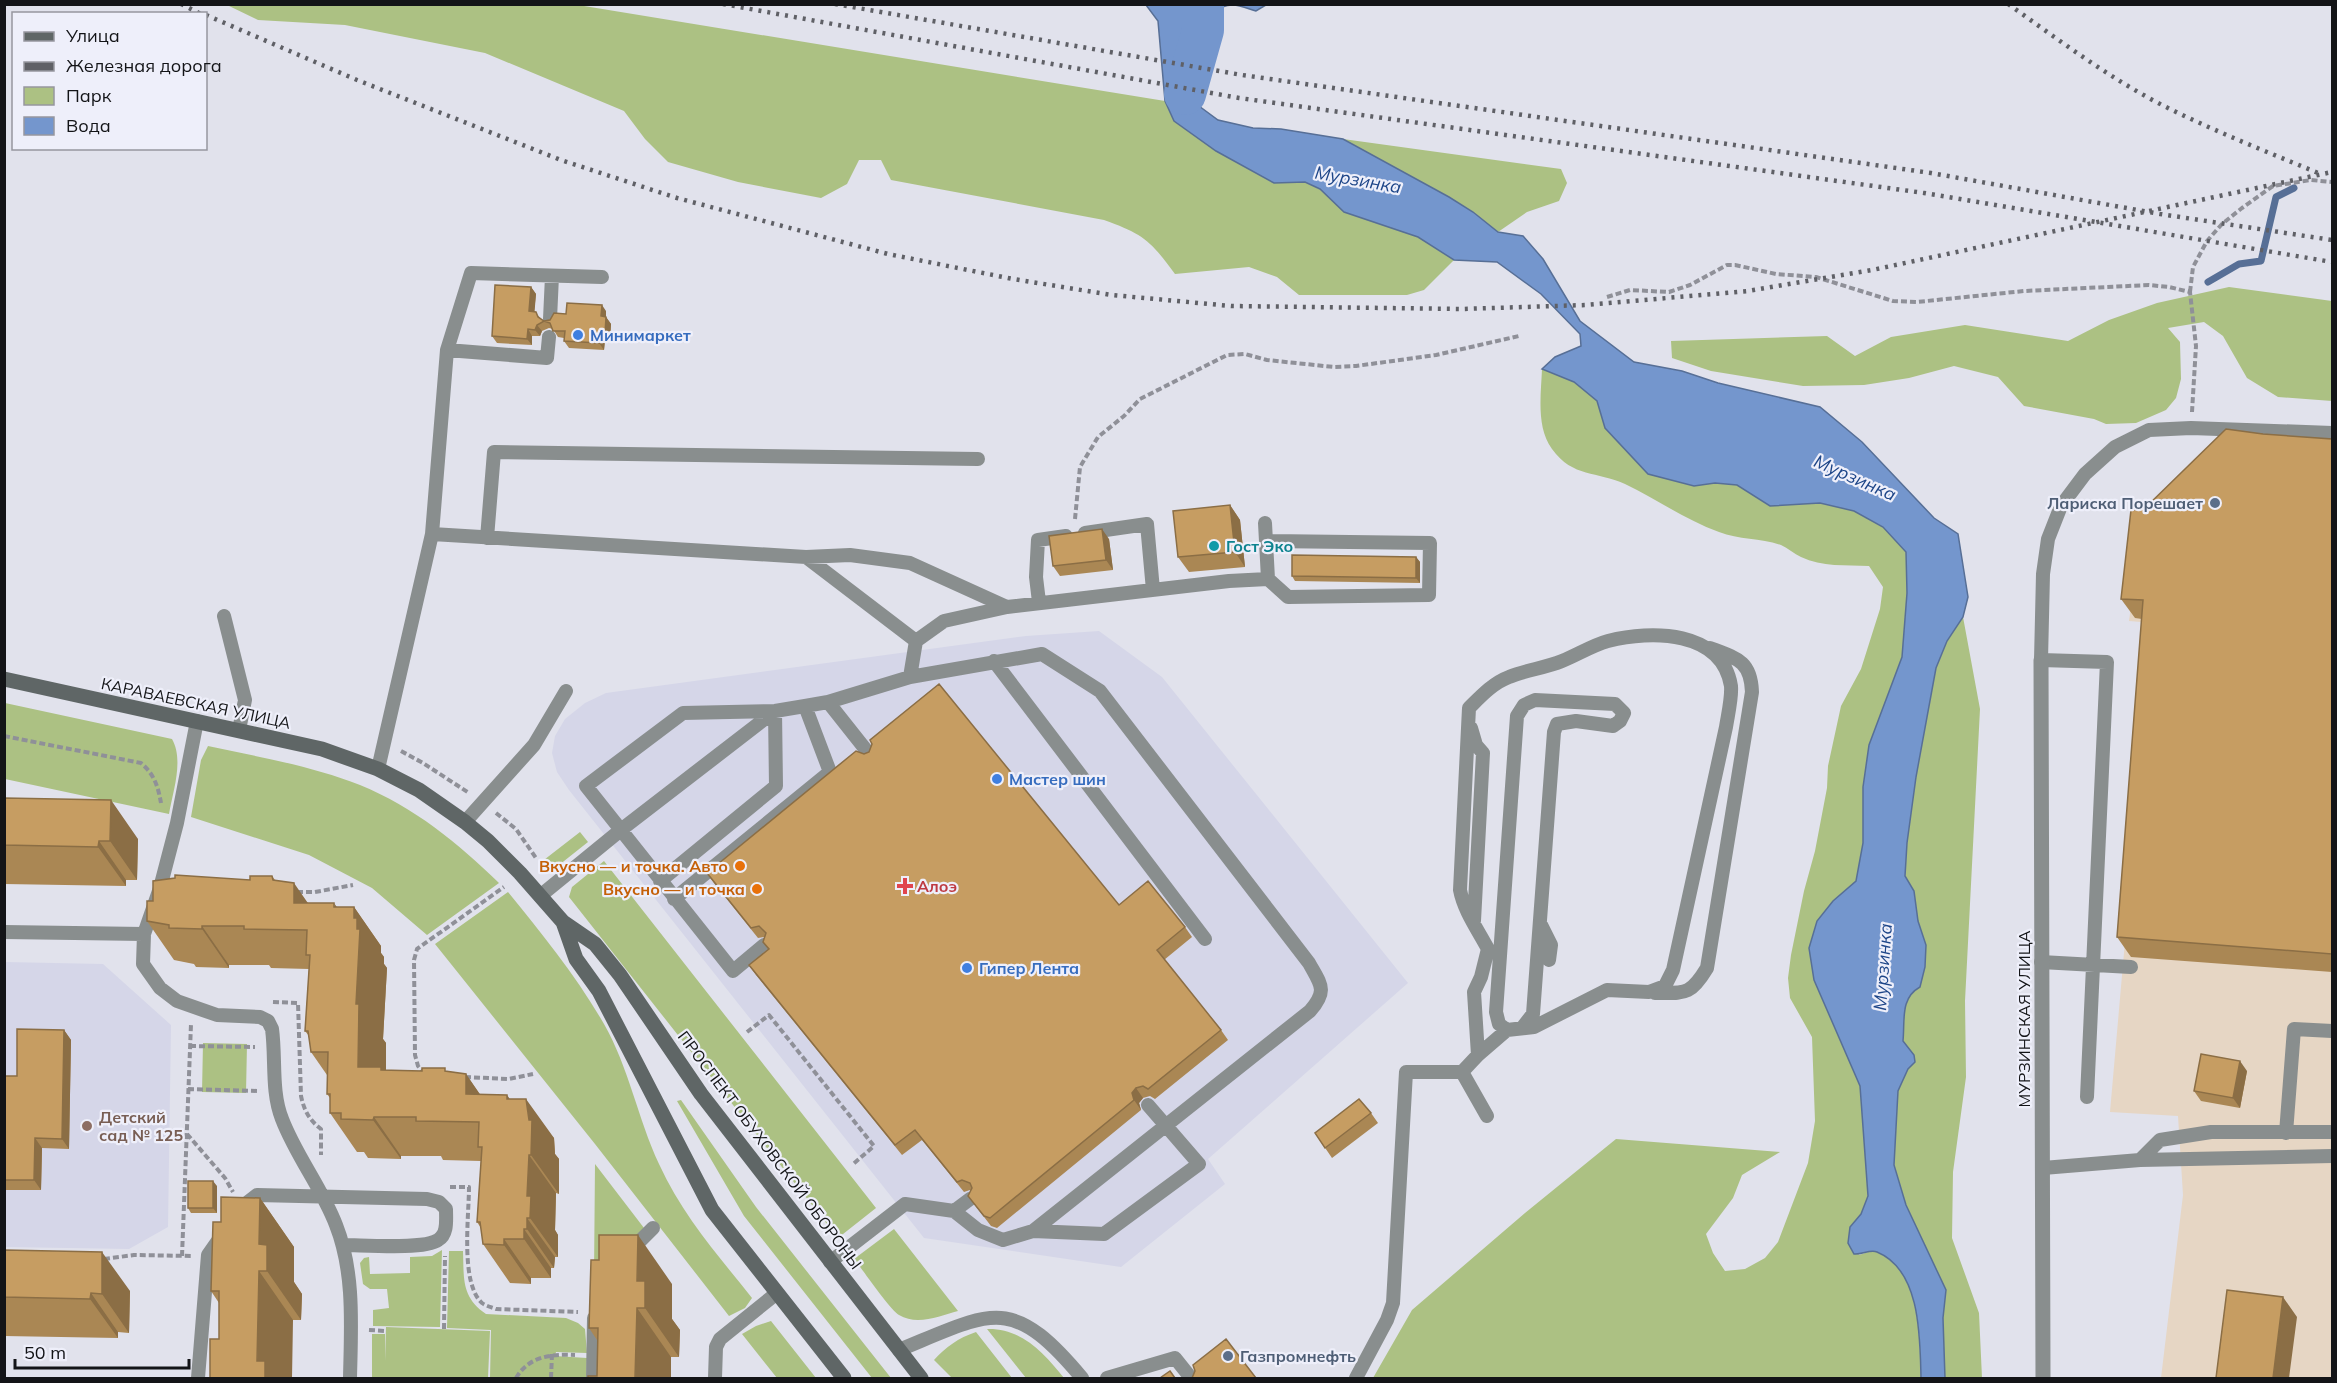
<svg xmlns="http://www.w3.org/2000/svg" width="2337" height="1383" font-family="Mulish,sans-serif">
  <style>
    .built { fill: #d5d6e8 }
    .industrial { fill: #e6d6c4 }
    .green { fill: #acc183 }
    .water { fill: #7496cd; stroke: #576f96; stroke-width: 1.5 }
    .lines { fill: none; stroke-linecap: round; stroke-linejoin: round }
    .stream { stroke: #576f96; stroke-width: 7 }
    .river { stroke: #7496cd; stroke-width: 42 }
    .path { stroke: #8f9098; stroke-width: 4; stroke-dasharray: 6 3; stroke-linecap: butt }
    .lane { stroke: #898e8e; stroke-width: 14 }
    .street { stroke: #898e8e; stroke-width: 15 }
    .secondary { stroke: #5f6666; stroke-width: 15 }
    .rail { stroke: #5f6066; stroke-width: 4.5; stroke-dasharray: 3 6; stroke-linecap: butt }
    .wall { fill: #aa8754 }
    .shaded-wall { fill: #8b6e45 }
    .building { fill: #c69d62; stroke: #8b6e45; stroke-width: 1.5 }
    .shop-dot { fill: #3f7fe0; stroke: #eeeffa; stroke-width: 2 }
    .service-dot { fill: #5c6f8a; stroke: #eeeffa; stroke-width: 2 }
    .culture-dot { fill: #0f9aa8; stroke: #eeeffa; stroke-width: 2 }
    .food-dot { fill: #e8710a; stroke: #eeeffa; stroke-width: 2 }
    .health-dot { fill: #e0444e; stroke: #eeeffa; stroke-width: 2 }
    .education-dot { fill: #8d6e63; stroke: #eeeffa; stroke-width: 2 }
    .labels { text-anchor: middle; stroke-width: 4.5; stroke-linejoin: round; paint-order: stroke }
    .shop-label { font-size: 16px; font-weight: bold; fill: #366cbe; stroke: #eeeffa; text-anchor: start }
    .service-label { font-size: 16px; font-weight: bold; fill: #4e5e75; stroke: #eeeffa; text-anchor: end }
    .culture-label { font-size: 16px; font-weight: bold; fill: #0d838f; stroke: #eeeffa; text-anchor: start }
    .street-label { font-size: 16px; fill: #131417; stroke: #eeeffa }
    .food-label { font-size: 16px; font-weight: bold; fill: #c56008; stroke: #eeeffa; text-anchor: end }
    .health-label { font-size: 16px; font-weight: bold; fill: #be3a42; stroke: #eeeffa; text-anchor: start }
    .education-label { font-size: 16px; font-weight: bold; fill: #785e54; stroke: #eeeffa; text-anchor: start }
    .water-label { font-size: 18px; font-style: italic; fill: #1d4588; stroke: #eeeffa }
  </style>
  <rect width="100%" height="100%" fill="#e1e2ec"/>
  <!-- built -->
  <path class="built" d="M1099,631L1162,677L1408,983L1208,1159L1225,1184L1121,1267L924,1238L569,790L557,772L552,753L555,736L565,719L585,703L606,693L1026,636Z
    M5,962L103,964L171,1025L168,1227L129,1249L5,1247Z"/>
  <!-- industrial -->
  <path class="industrial" d="M2332,453V1378H2161L2183,1195L2178,1116L2110,1112L2153,623L2129,621L2142,524Z"/>
  <!-- green -->
  <path class="green" d="M227,5H578L1165,101L1174,121L1216,151L1274,183L1305,182L1320,189L1345,212L1418,237L1454,260L1424,290L1407,295H1299L1277,277L1249,267L1175,274C1150,240 1143,234 1104,220L891,180L881,160H859L847,184L821,198L738,182L668,162L645,139L624,111L485,53L345,25L258,20Z
    M1343,139L1561,169L1567,183L1559,201L1527,212L1498,232L1473,212L1449,197Z
    M2229,287L2332,301V401L2278,397L2247,378L2223,336L2204,322L2168,328L2180,342L2181,379L2176,398L2166,410L2136,423L2106,424L2094,419L2024,406L1998,377L1954,366L1909,378L1864,385L1803,386L1711,371L1672,358L1671,341L1827,336L1855,356L1891,337L1965,325L2068,341L2109,320L2157,303Z
    M1542,369L1574,382L1597,401L1605,428L1648,474L1694,486L1715,483L1737,485L1770,506L1820,503L1854,511L1883,527L1906,552L1907,593L1902,657L1869,745L1863,787V843L1856,882L1833,901L1814,980L1860,1086L1868,1196L1861,1214L1850,1227L1859,1255L1874,1250C1880,1254 1889,1257 1894,1262C1920,1288 1920,1344 1921,1378H1373L1412,1310L1525,1213L1616,1139L1780,1152L1742,1175L1733,1198L1706,1234L1713,1253L1725,1271L1745,1269L1765,1258L1778,1242L1808,1163L1815,1121L1812,1037L1790,998L1788,978L1791,955L1804,891L1815,851L1827,788L1828,766L1841,706L1861,669L1880,609L1883,587L1869,566C1846,565 1822,567 1801,557C1794,554 1788,548 1781,545C1761,538 1739,540 1719,532C1686,520 1656,499 1625,484C1597,471 1573,478 1552,449C1536,427 1541,395 1542,369Z
    M1963,617L1980,709L1965,1001L1966,1077L1953,1172L1952,1238L1979,1313L1982,1378H1945L1943,1318L1946,1290L1906,1205L1894,1165L1898,1091L1914,1055L1903,1041C1905,1020 1900,998 1920,987L1925,967L1926,945L1918,921L1914,891L1905,876L1907,843L1916,777L1936,668L1947,641Z
    M5,703L172,739C184,760 173,791 169,814L5,779Z
    M208,746C259,757 312,766 360,785C414,807 458,843 499,883L427,935L372,888L309,855L191,817L201,760Z
    M580,832L588,842L554,869H545L540,863Z
    M604,861L876,1208L838,1238L569,897L572,887Z
    M508,892C542,934 577,977 604,1024C629,1068 638,1119 659,1164C683,1216 717,1254 752,1298L745,1308L729,1316L595,1144L435,944Z
    M203,1043L247,1044L246,1093L202,1092Z
    M681,1100L756,1207L891,1378H872L744,1216L677,1101Z
    M595,1164L644,1228L594,1277Z
    M894,1229L958,1311C940,1316 917,1326 899,1315C890,1310 863,1270 854,1259Z
    M442,1250L440,1327L373,1326V1310L389,1308L387,1289H370L363,1284L360,1263L364,1258L369,1257L370,1274L410,1273V1257L432,1256Z
    M449,1251H463C464,1278 461,1297 486,1314L566,1318L578,1323L585,1329L587,1353L556,1352L555,1356L587,1358L586,1378H490L491,1330L447,1328Z
    M771,1321L816,1378H777L742,1334L756,1326Z
    M386,1327L490,1331L488,1378H372V1334H385V1361Z
    M987,1329C1022,1328 1044,1353 1064,1378H1026Z
    M976,1332L1012,1378H952L934,1360C946,1347 958,1338 976,1332Z"/>
  <!-- water -->
  <path class="water" d="M1146,5H1266L1256,11C1249,9 1240,5 1233,5C1197,4 1195,72 1191,97L1199,106L1218,120L1253,128L1281,129L1343,139L1449,197L1473,212L1498,232L1523,236L1543,259L1580,321L1634,362L1682,371L1718,383L1820,407L1862,442L1934,518L1958,534L1968,597L1963,617L1947,641L1936,668L1916,777L1907,843L1905,876L1914,891L1918,921L1926,945L1925,967L1920,987C1900,998 1905,1020 1903,1041L1914,1055L1915,1062L1908,1069L1898,1091L1894,1165L1906,1205L1946,1290L1943,1318L1945,1378H1921C1920,1338 1921,1270 1877,1252C1870,1249 1862,1255 1854,1254L1848,1243L1850,1227L1861,1214L1868,1196L1860,1086L1814,980L1809,948L1817,921L1833,901L1856,881L1863,843V787L1869,745L1902,657L1907,593L1906,552L1883,527L1854,511L1820,503L1770,506L1737,485L1715,483L1694,486L1648,474L1605,428L1597,401L1574,382L1542,369L1555,357L1581,346L1580,334L1541,294L1497,262L1454,260L1418,237L1344,212L1320,189L1305,182L1274,183L1216,151L1174,121L1165,101L1158,21Z"/>
  <g class="lines">
    <!-- stream -->
    <path class="stream" d="M2208,282L2239,264L2261,261L2276,197L2294,188"/>
    <!-- river -->
    <path class="river" d="M1185,94L1203,30V4"/>
    <!-- path -->
    <path class="path" d="M2190,292L2193,267L2207,241L2222,224L2242,208L2273,186L2311,180L2332,182
      M1607,297L1630,290L1669,292L1690,285L1727,265H1735L1776,274L1816,277L1893,301L1917,302L2024,291L2149,285L2169,287L2190,292L2196,346L2192,412
      M1075,519L1080,467L1098,437L1124,416L1140,399L1227,355L1245,354L1267,360L1334,367L1356,366L1436,355L1519,336
      M4,736L141,763C154,774 158,786 161,803
      M401,751L423,763L469,793
      M496,813L516,829L536,858
      M297,892H315L353,885
      M273,1002L298,1003L301,1096C304,1110 309,1120 321,1129V1155
      M747,1032L769,1015L874,1146L852,1165
      M190,1046L255,1047
      M425,1074L418,1066L415,1055L414,960L417,949L504,887
      M465,1077L509,1079L533,1074
      M188,1089L260,1091
      M187,1134L225,1178L233,1192
      M450,1187H469C469,1216 460,1283 482,1303C486,1306 491,1307 496,1309L578,1312
      M182,1256L191,1024
      M104,1259L134,1255L192,1256
      M444,1329L445,1256
      M369,1330L386,1331
      M516,1378C529,1356 551,1354 575,1355
      M551,1378L552,1354"/>
    <!-- lane -->
    <path class="lane" d="M550,319L552,276
      M447,350L547,358L549,337
      M1265,523L1268,579
      M1085,533L1147,524L1153,590
      M432,534L806,557L850,555L910,563L1007,607L1229,581L1268,579L1288,597L1429,595L1430,543L1266,541
      M487,538L494,452L978,459
      M806,557L916,641
      M1039,602L1036,577L1038,540L1066,536
      M224,616L245,700L239,730
      M994,661L1205,939
      M910,677L916,641L944,621L1007,607
      M828,702L870,755
      M197,721L177,823L160,888L144,934L143,964L160,988L177,1001L217,1015L260,1017L268,1021L272,1029C276,1058 271,1092 282,1119C296,1156 322,1188 336,1225C355,1273 351,1328 350,1378
      M1471,728L1476,745L1483,753L1474,921
      M378,769L432,534L447,350L471,273L602,277
      M465,822L534,745L566,691
      M660,881L776,786L775,711
      M540,896L622,829L775,711
      M674,899L830,772L805,706
      M1540,923L1551,945L1549,960
      M4,932L144,934
      M764,945L733,971L586,786L683,713L775,711L805,706L828,702L910,677L1042,654L1100,691L1309,963C1321,985 1328,990 1310,1011L1033,1231
      M2041,962L2131,967
      M1655,993C1685,993 1690,996 1707,968L1752,692C1751,661 1737,658 1710,648
      M1507,1030L1499,1024L1496,1012L1517,716L1524,705L1535,700L1615,704L1624,713L1620,721L1613,726L1576,721L1557,724L1554,732L1533,1014L1522,1028
      M1462,1072L1487,1116
      M2087,1097L2107,662L2041,660L2043,574L2048,539L2061,506L2085,474L2115,447L2149,430L2191,428L2332,433
      M2286,1133L2294,1029L2332,1031
      M2140,1160L2160,1140L2211,1132H2332
      M2043,1168L2140,1160L2332,1156
      M239,1209L257,1195L427,1199L439,1202L446,1209C446,1220 448,1234 438,1240C424,1250 363,1245 343,1245
      M954,1211L970,1199
      M630,1251L653,1228
      M830,1262L905,1204L954,1211L978,1230L1003,1240L1033,1231L1104,1234L1199,1164L1148,1105
      M899,1350C992,1312 1011,1293 1082,1378
      M198,1378L208,1255L222,1235
      M593,1378L594,1318
      M715,1378L716,1347L720,1339L777,1293
      M1107,1378L1175,1358L1191,1378
      M1356,1378L1387,1320L1393,1303L1406,1072H1462L1478,1055L1507,1030L1534,1027L1607,990L1649,992L1665,986L1673,970L1726,727C1728,714 1732,698 1731,686C1722,630 1651,630 1608,641C1593,645 1577,655 1562,661C1545,668 1526,670 1509,677C1493,683 1481,696 1469,708L1460,890C1464,911 1478,930 1488,949L1481,977L1474,992L1478,1055"/>
    <!-- street -->
    <path class="street" d="M2041,660L2043,1378"/>
    <!-- secondary -->
    <path class="secondary" d="M4,679L322,749L378,769L419,790L465,822L488,841L520,873L563,922L595,944L620,975L701,1094L921,1378
      M563,922L576,959L599,991L712,1210L844,1378"/>
    <!-- rail -->
    <path class="rail" d="M181,4L201,14
      M723,4L1239,98L1924,193L2332,262
      M835,4L1242,75L1931,173L2160,214L2332,240
      M2008,4C2059,40 2109,78 2164,106C2216,132 2270,153 2323,175
      M206,15L357,80L561,160L677,198L888,254L1013,279L1112,295L1231,306L1462,309L1586,305L1748,291L1872,270L2332,172"/>
  </g>
  <!-- wall -->
  <path class="wall" d="M531,287L536,294L534,312L544,321L566,314L606,311V317L611,324L610,340H605L604,350L569,348L564,341V338L558,337L553,329L549,328L542,331L540,336H532V345L497,343L492,336Z
    M2263,434L2332,439V972L2131,957L2117,937L2142,619L2135,618L2121,599L2144,509Z
    M1230,505L1240,520L1245,567L1189,572L1178,557Z
    M1109,539L1113,570L1060,576L1053,566Z
    M1416,557L1420,562V583L1295,581L1292,576Z
    M4,798L138,839L137,880H126V886L4,884Z
    M707,873L1119,905L1185,927L1192,937L1164,960L1221,1030L1228,1040L1155,1099L1150,1096L1143,1098L1139,1103L1141,1110L997,1228L991,1226L968,1196L971,1191L970,1190L964,1192L922,1140L902,1155L756,975L749,965L768,949L763,942L764,937L758,938L714,883Z
    M272,876L275,880L308,903L337,907H354L381,946V953L384,957V964L387,968L383,1039L386,1043V1070L447,1072L466,1074L480,1095L509,1099L554,1138L555,1154L559,1159V1194L556,1193L555,1230L558,1235V1257H555L554,1268H551V1278H531V1284L510,1283L483,1244L481,1228L477,1222L481,1161L443,1160L441,1156H401V1159L368,1158L364,1152H357L330,1113V1098L327,1094V1075L311,1052L309,1036L305,1031L309,969L271,968L269,965H229V968L196,967L194,964L174,960L147,921L153,901L250,880Z
    M64,1030L71,1040L69,1149L42,1148L41,1190H4V1076H17Z
    M2247,1071L2240,1108L2201,1101L2194,1091Z
    M1371,1113L1378,1123L1332,1158L1315,1133Z
    M217,1186V1213H191L188,1208Z
    M260,1198L294,1247V1282L302,1294L301,1320H293L219,1339V1303L211,1291L221,1222Z
    M4,1250L130,1291L129,1333L118,1332V1338L4,1336Z
    M672,1284V1319L680,1330L679,1357H671L597,1376V1340L589,1328Z"/>
  <!-- shaded-wall -->
  <path class="shaded-wall" d="M531,287L536,294L534,318L529,311Z
    M602,305L606,311V323L601,316Z
    M606,317L611,324L610,340L605,334Z
    M537,325L542,331L540,336L535,330Z
    M528,329L532,336V345L527,339Z
    M600,333L605,340L604,350L599,343Z
    M1230,505L1240,520L1245,567L1235,552Z
    M1102,529L1109,539L1113,570L1106,560Z
    M1416,557L1420,562V583L1416,578Z
    M111,800L138,839L137,880L110,841Z
    M99,841L126,880V886L98,847Z
    M294,883L321,922L294,903Z
    M334,903L359,939L354,918V907L381,946V953L384,957V964L387,968L383,1039L386,1043V1074L358,1067Z
    M202,926L229,965V968L202,929Z
    M64,1030L71,1040L69,1149L62,1139Z
    M2240,1061L2247,1071L2240,1108L2233,1098Z
    M466,1074L493,1113L466,1094Z
    M1136,1088L1143,1098L1139,1103L1141,1110L1134,1100L1132,1093Z
    M507,1095L532,1131L529,1120L526,1099L554,1138L555,1154L559,1159V1194L531,1155L507,1099Z
    M374,1117L401,1156V1159L373,1120Z
    M35,1138L42,1148L41,1190L34,1180Z
    M529,1155L556,1193L555,1230L558,1235V1257L530,1218L527,1196Z
    M213,1181L217,1186V1213L213,1208Z
    M260,1198L294,1247V1282L302,1294L301,1320L267,1271L259,1244Z
    M527,1218L555,1257L554,1268L527,1229Z
    M524,1229L551,1268V1278L524,1239Z
    M638,1235L672,1284V1319L680,1330L679,1357L645,1308L637,1281Z
    M504,1239L531,1278V1284L504,1245Z
    M102,1252L130,1291L129,1333L102,1294Z
    M259,1271L293,1320L292,1378H265L257,1361Z
    M91,1293L118,1332V1338L90,1299Z
    M2283,1297L2297,1317L2289,1378H2273Z
    M637,1308L671,1357V1378H635Z"/>
  <!-- building -->
  <path class="building" d="M495,285L531,287L529,311L536,312L538,317L544,321L550,320L554,313L566,314L567,303L602,305L601,316L606,317L605,334L600,333L599,343L564,341L565,331H553L550,323L544,321L537,325L535,330L528,329L527,339L492,336Z
    M2226,429L2263,434L2332,439V954L2117,937L2143,600L2121,599L2131,510L2144,509Z
    M1230,505L1235,552L1178,557L1173,511Z
    M1102,529L1106,560L1053,566L1049,536Z
    M1292,555L1416,557V578L1292,576Z
    M939,684L1119,905L1148,881L1185,927L1157,950L1221,1030L1148,1089L1143,1086L1136,1088L1132,1093L1134,1100L990,1218L984,1216L968,1196L972,1188L970,1183L962,1180L957,1182L915,1130L895,1145L749,965L769,949L763,942L766,933L759,926L751,928L707,873L856,751L864,754L869,752L872,744L870,740Z
    M4,798L111,800L110,841H99L98,847L4,845Z
    M175,875L250,880V876H272L273,880L294,883V903H334V907H354V918H357V929H360L356,1004H359L358,1067H381V1070L422,1071V1068H445V1071L466,1074V1094L507,1095V1099H526L529,1120H532L531,1155H529L527,1196H531L530,1218H527V1229H524V1239H504V1245L483,1244L480,1222H477L482,1147H478L479,1122L416,1121V1117H374L373,1120L341,1119V1113H330V1094H327L328,1052H311L308,1031H305L310,955H306L307,930L244,929V926H202V929L169,928V925L147,921V901H153V881L175,878Z
    M17,1029L64,1030L62,1139L35,1138L34,1180H4V1076H17Z
    M2201,1054L2240,1061L2233,1098L2194,1091Z
    M1359,1099L1371,1113L1325,1148L1315,1133Z
    M188,1181H213V1208H188Z
    M221,1197L260,1198L259,1244L267,1245V1271H259L257,1361H265V1378H210V1339H219V1291H211L213,1222H221Z
    M599,1235H638L637,1281H645V1308H637L635,1378H588V1376H597L598,1328H589L591,1260H599Z
    M4,1250L102,1252V1294L91,1293L90,1299L4,1297Z
    M2227,1290L2283,1297L2273,1378H2216Z
    M1226,1339L1256,1378H1192L1195,1371L1193,1365Z
    M1170,1371L1175,1378H1160Z"/>
  <!-- markers -->
  <g class="shop-dot">
    <circle cx="578" cy="335" r="6"/>
    <circle cx="997" cy="779" r="6"/>
    <circle cx="967" cy="968" r="6"/>
  </g>
  <g class="service-dot">
    <circle cx="2215" cy="503" r="6"/>
    <circle cx="1228" cy="1356" r="6"/>
  </g>
  <circle class="culture-dot" cx="1214" cy="546" r="6"/>
  <g class="food-dot">
    <circle cx="740" cy="866" r="6"/>
    <circle cx="757" cy="889" r="6"/>
  </g>
  <path class="health-dot" d="M902 877h6v6h6v6h-6v6h-6v-6h-6v-6h6z"/>
  <circle class="education-dot" cx="87" cy="1126" r="6"/>
  <g class="labels">
    <!-- shop labels -->
    <g class="shop-label">
      <text x="590" y="341">Минимаркет</text>
      <text x="1009" y="785">Мастер шин</text>
      <text x="979" y="974">Гипер Лента</text>
    </g>
    <!-- service labels -->
    <g class="service-label">
      <text x="2203" y="509">Лариска Порешает</text>
      <text x="1240" y="1362" text-anchor="start">Газпромнефть</text>
    </g>
    <!-- culture labels -->
    <g class="culture-label">
      <text x="1226" y="552">Гост Эко</text>
    </g>
    <!-- street labels -->
    <g class="street-label">
      <text transform="translate(196 703) rotate(12)" y="6">КАРАВАЕВСКАЯ УЛИЦА</text>
      <text transform="translate(2024 1019) rotate(-90)" y="6">МУРЗИНСКАЯ УЛИЦА</text>
      <text transform="translate(770 1150) rotate(53)" y="6">ПРОСПЕКТ ОБУХОВСКОЙ ОБОРОНЫ</text>
    </g>
    <!-- food labels -->
    <g class="food-label">
      <text x="728" y="872">Вкусно — и точка. Авто</text>
      <text x="745" y="895">Вкусно — и точка</text>
    </g>
    <!-- health labels -->
    <g class="health-label">
      <text x="917" y="892">Алоэ</text>
    </g>
    <!-- education labels -->
    <g class="education-label">
      <text x="99" y="1123">Детский<tspan x="99" dy="18">сад № 125</tspan></text>
    </g>
    <!-- water labels -->
    <g class="water-label">
      <text transform="translate(1358 180) rotate(10)" y="6">Мурзинка</text>
      <text transform="translate(1855 478) rotate(24)" y="6">Мурзинка</text>
      <text transform="translate(1883 967) rotate(-86)" y="6">Мурзинка</text>
    </g>
  </g>
  <!-- border -->
  <rect width="2337" height="1383" fill="none" stroke="#131417" stroke-width="12"/>
  <!-- legend -->
  <rect x="12" y="12" width="195" height="138" fill="#eeeffa" stroke="#96979f" stroke-width="1.5"/>
  <rect x="24" y="32" width="30" height="9" fill="#5f6666" stroke="#96979f" stroke-width="1.5"/>
  <text x="66" y="42" font-size="18" fill="#131417">Улица</text>
  <rect x="24" y="62" width="30" height="9" fill="#5f6066" stroke="#96979f" stroke-width="1.5"/>
  <text x="66" y="72" font-size="18" fill="#131417">Железная дорога</text>
  <rect x="24" y="87" width="30" height="18" fill="#acc183" stroke="#96979f" stroke-width="1.5"/>
  <text x="66" y="102" font-size="18" fill="#131417">Парк</text>
  <rect x="24" y="117" width="30" height="18" fill="#7496cd" stroke="#96979f" stroke-width="1.5"/>
  <text x="66" y="132" font-size="18" fill="#131417">Вода</text>
  <!-- scale -->
  <path d="M15 1359v9h174v-9" fill="none" stroke="#131417" stroke-width="3"/>
  <text x="24" y="1359" font-size="18" fill="#131417" stroke="#eeeffa" stroke-width="4.5" paint-order="stroke">50 m</text>
</svg>
